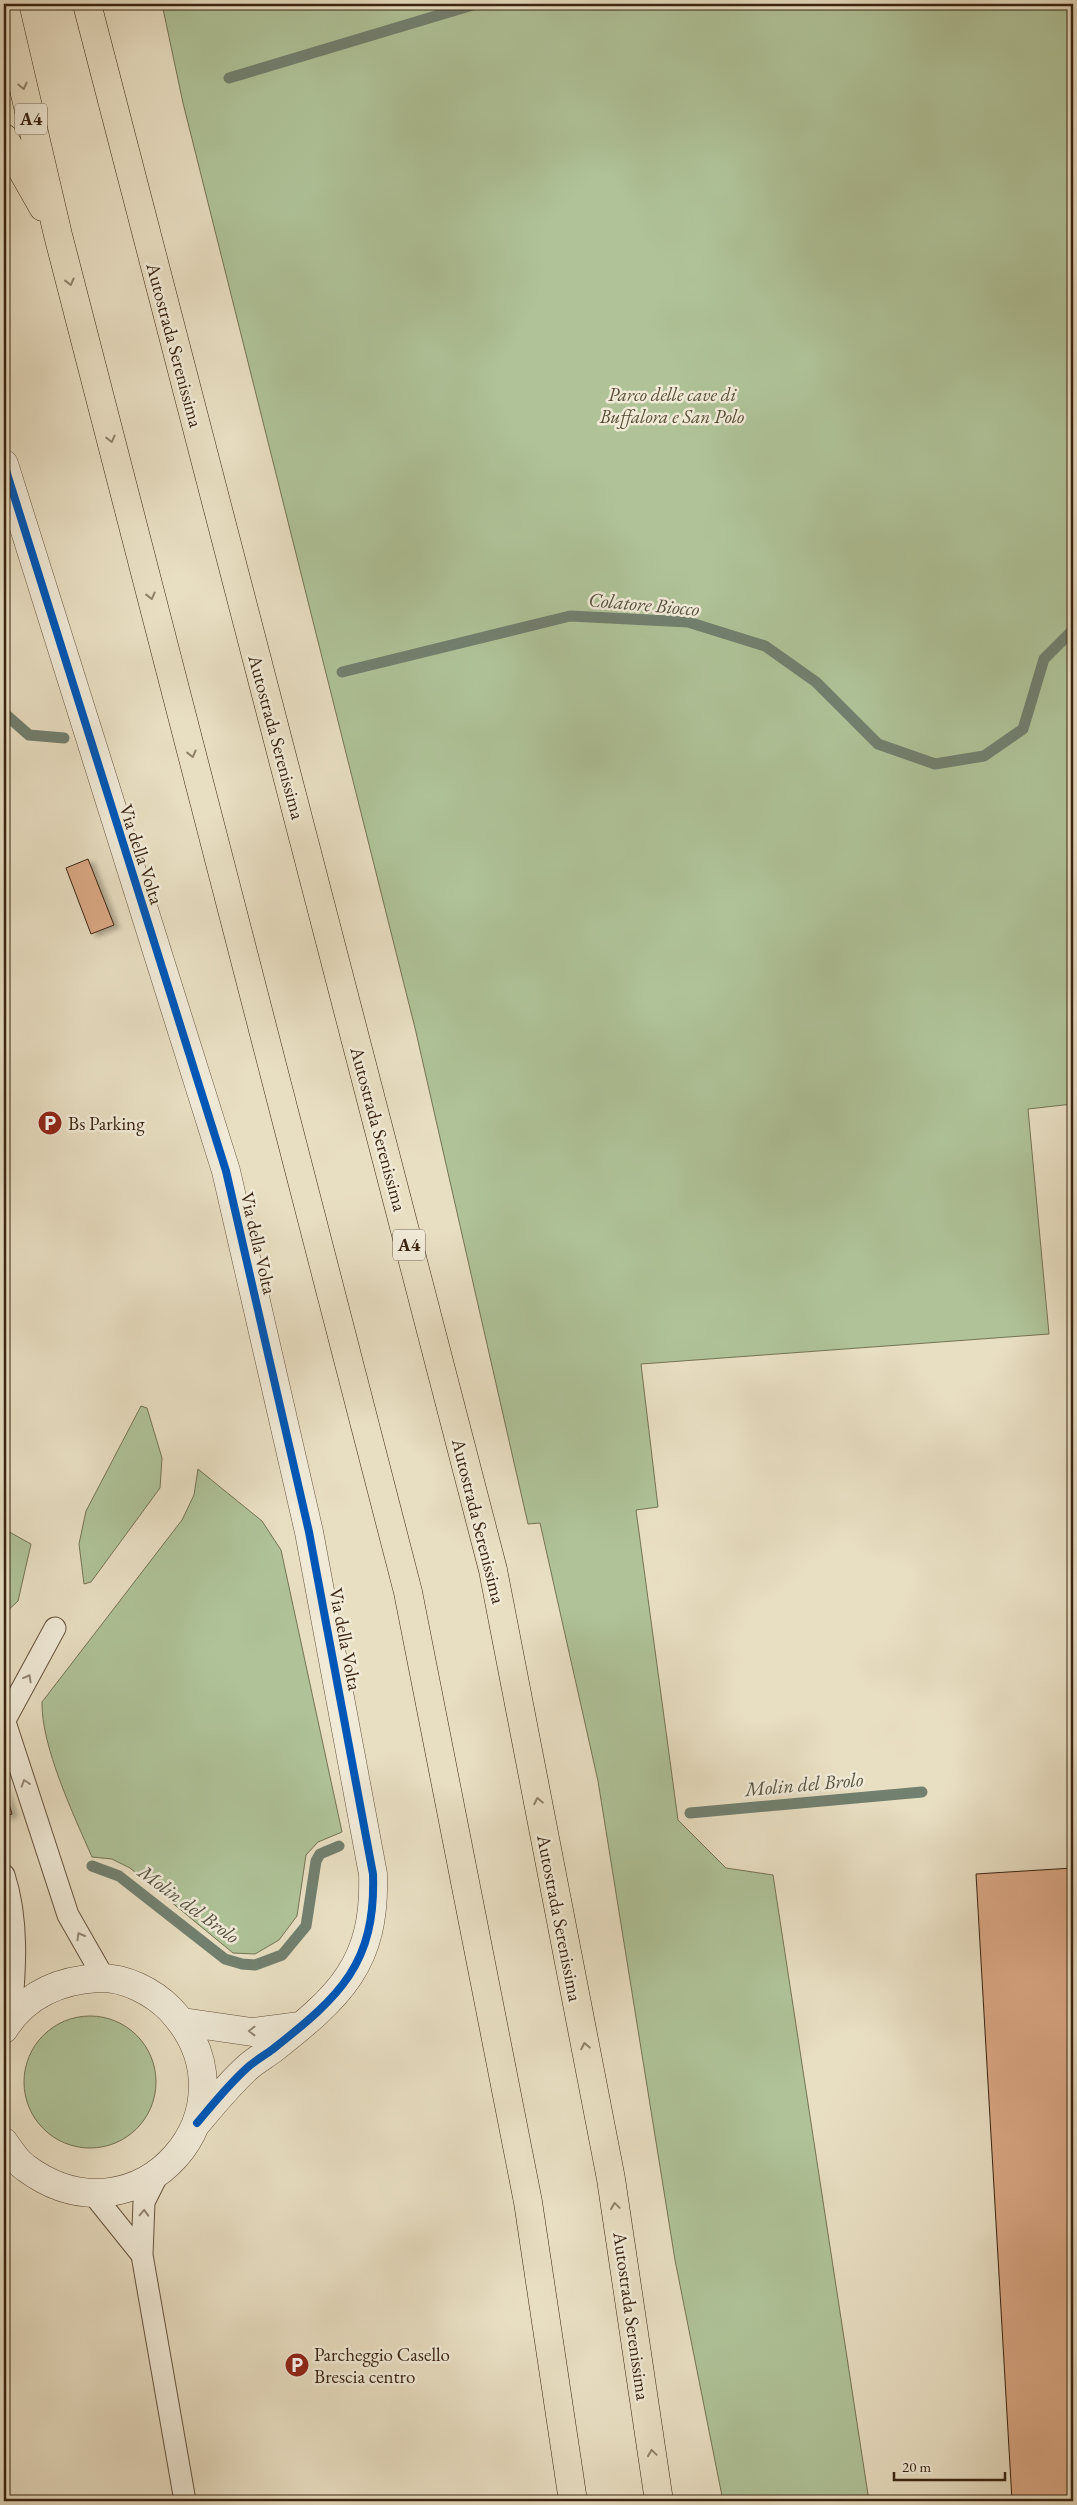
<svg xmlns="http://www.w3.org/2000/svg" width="1077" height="2505" font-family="'EB Garamond',serif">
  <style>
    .green { fill: #afc298; stroke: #747354 }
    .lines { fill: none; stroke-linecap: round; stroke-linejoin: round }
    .stream { stroke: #72806f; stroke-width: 11 }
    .building { fill: #daa885; stroke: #392411; filter: url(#shadow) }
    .service-casing { stroke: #65523d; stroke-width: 23 }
    .minor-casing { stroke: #65523d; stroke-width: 29 }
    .motorway-casing { stroke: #392411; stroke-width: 29 }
    .service { stroke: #f0ead7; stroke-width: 21 }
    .minor { stroke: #f0ead7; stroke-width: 28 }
    .motorway { stroke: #e8dec2; stroke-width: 28 }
    .cycleway-casing { stroke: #f0ead7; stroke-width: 11 }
    .cycleway { stroke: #0057b8; stroke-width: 8 }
    .oneway { stroke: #90816a }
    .oneway2 { stroke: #948774 }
    .labels { text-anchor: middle; stroke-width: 5; stroke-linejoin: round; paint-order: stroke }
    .shield { fill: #f0ead7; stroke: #705f4c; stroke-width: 1 }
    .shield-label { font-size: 18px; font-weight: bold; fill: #392411 }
    .street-label { font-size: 19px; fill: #392411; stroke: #f0ead7 }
    .park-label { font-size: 19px; font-style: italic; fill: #564c33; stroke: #f0ead7 }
    .poi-label { font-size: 19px; fill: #392411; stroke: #f0ead7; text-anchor: start }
    .water-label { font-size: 20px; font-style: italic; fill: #565240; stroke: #f0ead7 }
  </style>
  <defs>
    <filter id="shadow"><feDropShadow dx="5.5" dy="3" stdDeviation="2.5" flood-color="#0004"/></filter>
  </defs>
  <rect width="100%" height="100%" fill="#e8dec2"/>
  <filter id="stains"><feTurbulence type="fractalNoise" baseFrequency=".004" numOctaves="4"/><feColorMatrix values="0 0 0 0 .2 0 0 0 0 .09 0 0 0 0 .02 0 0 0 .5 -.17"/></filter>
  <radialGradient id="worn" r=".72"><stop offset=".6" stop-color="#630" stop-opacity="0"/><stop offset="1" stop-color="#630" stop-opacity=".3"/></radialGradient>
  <!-- green -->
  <path class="green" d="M162,4H1073V1104L1028,1109L1049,1334L641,1364L658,1507L636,1510L678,1820L726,1868L773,1875L869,2501H723L675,2260L598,1781L540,1523L528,1524L415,1028L183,103Z
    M141,1406L147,1408L162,1458L160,1488L91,1582L84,1584L79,1544L86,1511Z
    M198,1469L262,1521L281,1550L342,1832L318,1842L306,1855L297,1916L279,1940L255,1954L233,1953L130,1868L112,1859L92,1857C74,1816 41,1746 42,1702L182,1520L194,1495Z
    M4,1529L31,1544L18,1601L4,1614Z
    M24 2082a66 66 0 1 1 132 0a66 66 0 1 1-132 0Z"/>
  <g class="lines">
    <!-- stream -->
    <path class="stream" d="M229,78L476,4
      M342,672L570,616L688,622L765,646L816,682L878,744L935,764L984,756L1023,729L1044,659L1073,630
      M4,713L29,735L64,738
      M690,1813L922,1792
      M92,1866L119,1876L225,1959L242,1964L255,1965L282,1955L306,1926L316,1861L320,1854L339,1846"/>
  </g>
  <!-- building -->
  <path class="building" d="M88,859L114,925L91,934L66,868Z
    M4,1787L12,1814L4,1817Z
    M1073,1868V2501H1012L976,1874Z"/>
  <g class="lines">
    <defs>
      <path id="service" d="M4,1719L68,1915L104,1978
        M5,1720L55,1628
        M4,1875C19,1921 15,1970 11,2017
        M158,2174L144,2202L142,2255L185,2501
        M93,2194L142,2255"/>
      <path id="minor" d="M4,464L226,1171L309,1532L373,1874C376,1964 340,1996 273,2049C265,2055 256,2060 248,2067C229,2084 213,2104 197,2123
        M183,2022L252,2032L300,2026
        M4,2029C26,1994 60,1980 99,1978C125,1977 153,1992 170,2009C264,2108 138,2251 26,2168C17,2162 10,2151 4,2142"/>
      <path id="motorway" d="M4,4L58,235L408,1592L528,2202L573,2501
        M87,4L493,1570L611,2179L659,2501
        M4,138L43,207"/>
    </defs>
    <!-- service casing -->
    <use href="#service" class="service-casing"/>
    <!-- minor casing -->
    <use href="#minor" class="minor-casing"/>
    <!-- motorway casing -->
    <use href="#motorway" class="motorway-casing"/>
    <!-- service -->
    <use href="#service" class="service"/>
    <!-- minor -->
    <use href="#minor" class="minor"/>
    <!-- motorway -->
    <use href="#motorway" class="motorway"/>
    <defs>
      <path id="cycleway" d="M4,464L226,1171L309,1532L373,1874C376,1964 340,1996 273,2049C265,2055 256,2060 248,2067C229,2084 213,2104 197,2123"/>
    </defs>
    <!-- cycleway casing -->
    <use href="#cycleway" class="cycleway-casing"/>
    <!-- cycleway -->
    <use href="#cycleway" class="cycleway"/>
  </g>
  <!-- one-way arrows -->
  <defs><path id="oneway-chevron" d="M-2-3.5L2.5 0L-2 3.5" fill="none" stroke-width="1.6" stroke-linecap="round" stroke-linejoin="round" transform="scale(1.25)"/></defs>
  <g class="oneway">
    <use href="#oneway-chevron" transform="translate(23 86) rotate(77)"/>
    <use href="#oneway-chevron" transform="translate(70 282) rotate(76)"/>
    <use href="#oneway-chevron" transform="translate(111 439) rotate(76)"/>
    <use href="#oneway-chevron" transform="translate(151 596) rotate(76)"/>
    <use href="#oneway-chevron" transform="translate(192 754) rotate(76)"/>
    <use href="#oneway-chevron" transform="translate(538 1801) rotate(-101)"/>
    <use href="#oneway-chevron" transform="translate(585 2046) rotate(-101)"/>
    <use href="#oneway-chevron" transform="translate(615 2206) rotate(-98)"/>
    <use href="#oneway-chevron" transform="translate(652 2453) rotate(-98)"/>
  </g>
  <g class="oneway2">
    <use href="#oneway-chevron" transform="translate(28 1678) rotate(-61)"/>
    <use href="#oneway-chevron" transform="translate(25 1783) rotate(-108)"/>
    <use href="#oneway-chevron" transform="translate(80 1936) rotate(-120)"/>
    <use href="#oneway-chevron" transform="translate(252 2031) rotate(180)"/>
    <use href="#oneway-chevron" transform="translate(144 2213) rotate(-88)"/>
  </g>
  <!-- icons -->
  <defs>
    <symbol id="parking-disc" viewBox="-11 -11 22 22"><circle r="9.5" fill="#8f2418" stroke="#f0ead7"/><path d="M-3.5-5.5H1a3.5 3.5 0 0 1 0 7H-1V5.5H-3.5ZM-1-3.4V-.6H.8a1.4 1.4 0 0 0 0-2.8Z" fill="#fff"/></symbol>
  </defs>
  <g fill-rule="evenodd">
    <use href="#parking-disc" x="36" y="1109" width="28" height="28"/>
    <use href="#parking-disc" x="283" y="2351" width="28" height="28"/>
  </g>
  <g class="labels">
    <!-- shield labels -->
    <g class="shield">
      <rect x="15" y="103.5" width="32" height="31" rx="4"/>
      <rect x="393" y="1229.5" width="32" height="31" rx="4"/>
    </g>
    <g class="shield-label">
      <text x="31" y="125">A4</text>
      <text x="409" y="1251">A4</text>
    </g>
    <!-- street labels -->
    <g class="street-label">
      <text transform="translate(175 345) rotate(75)" y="7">Autostrada Serenissima</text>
      <text transform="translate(277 737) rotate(75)" y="7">Autostrada Serenissima</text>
      <text transform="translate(142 854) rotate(72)" y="7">Via della Volta</text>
      <text transform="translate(379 1129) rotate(75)" y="7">Autostrada Serenissima</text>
      <text transform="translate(259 1243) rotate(77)" y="7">Via della Volta</text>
      <text transform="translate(479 1521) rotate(76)" y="7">Autostrada Serenissima</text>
      <text transform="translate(346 1639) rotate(79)" y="7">Via della Volta</text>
      <text transform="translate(560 1918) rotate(79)" y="7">Autostrada Serenissima</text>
      <text transform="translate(632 2316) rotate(82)" y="7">Autostrada Serenissima</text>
    </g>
    <!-- park labels -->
    <g class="park-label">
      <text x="672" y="401">Parco delle cave di<tspan x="672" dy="22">Buffalora e San Polo</tspan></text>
    </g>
    <!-- poi labels -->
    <g class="poi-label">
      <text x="68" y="1130">Bs Parking</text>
      <text x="314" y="2361">Parcheggio Casello<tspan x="314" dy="22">Brescia centro</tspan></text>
    </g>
    <!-- water labels -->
    <g class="water-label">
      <text transform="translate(644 604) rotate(5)" y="7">Colatore Biocco</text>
      <text transform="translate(804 1784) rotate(-5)" y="7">Molin del Brolo</text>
      <text transform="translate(189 1904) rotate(36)" y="7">Molin del Brolo</text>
    </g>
  </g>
  <!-- margin -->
  <rect width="1077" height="2505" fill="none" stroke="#e8dec2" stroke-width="20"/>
  <rect x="5" y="5" width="1067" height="2495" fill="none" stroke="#392411" stroke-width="2.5"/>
  <rect x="10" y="10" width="1057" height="2485" fill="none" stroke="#392411"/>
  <!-- scale -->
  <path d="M894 2472v8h111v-8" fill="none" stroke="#392411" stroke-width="2.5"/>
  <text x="902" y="2472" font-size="15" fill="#392411" stroke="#f0ead7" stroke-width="4" paint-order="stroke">20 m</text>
  <rect width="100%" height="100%" filter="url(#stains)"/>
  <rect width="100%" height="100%" fill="url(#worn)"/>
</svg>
